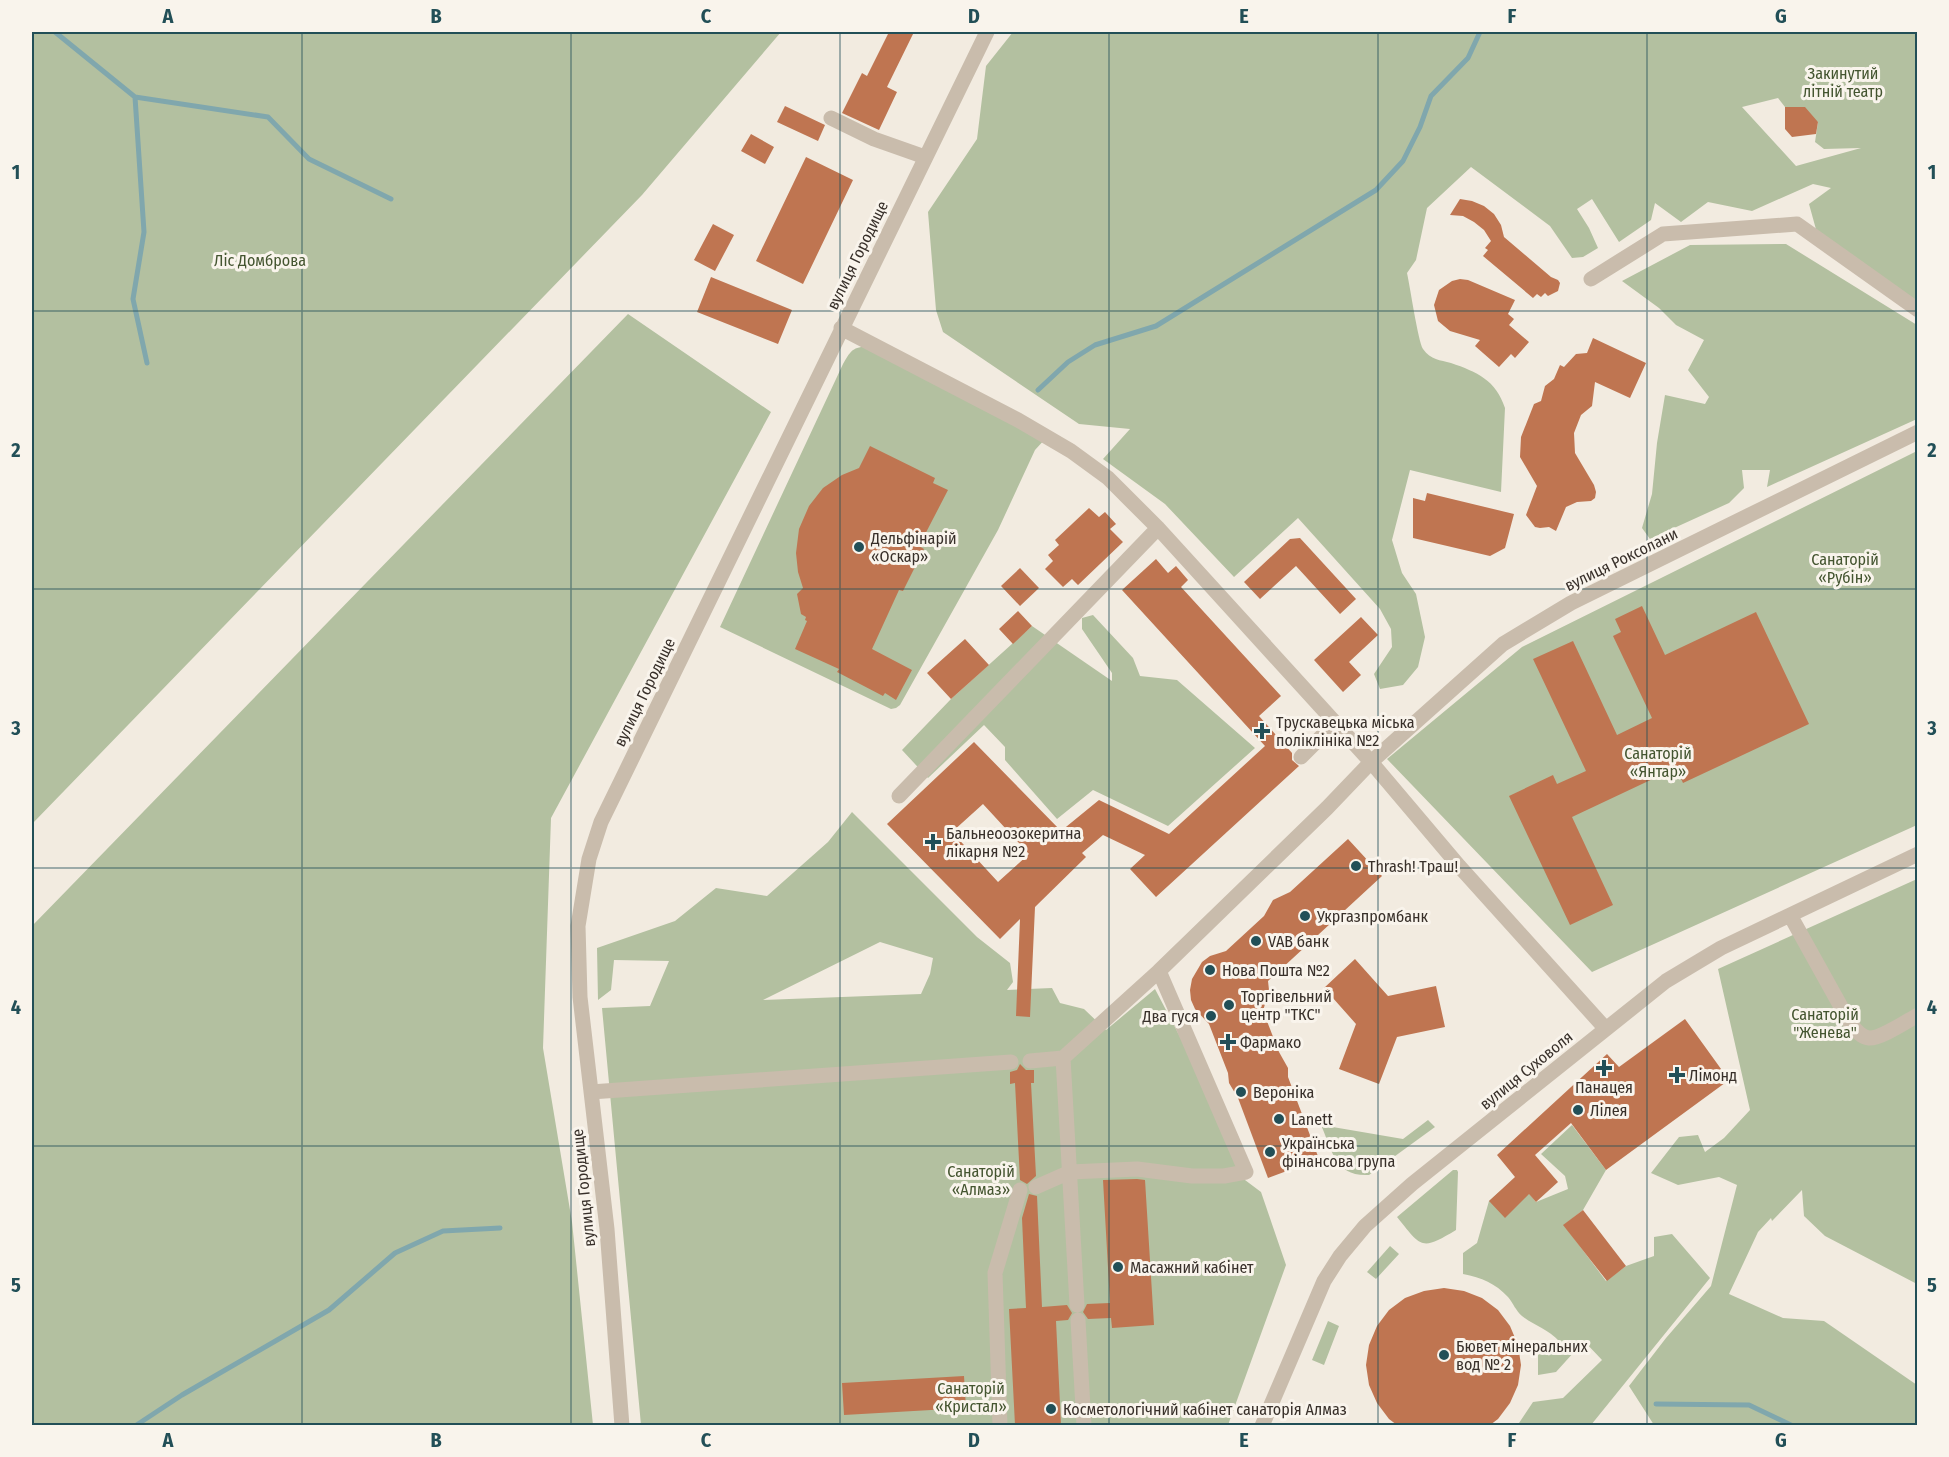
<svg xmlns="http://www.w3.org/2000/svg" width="1949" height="1457" font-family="'Fira Sans Condensed',sans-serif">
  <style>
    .green { fill: #b3c0a0; fill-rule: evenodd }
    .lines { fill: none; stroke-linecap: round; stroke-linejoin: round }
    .stream { stroke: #80a7ad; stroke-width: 5 }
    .building { fill: #bf7551; fill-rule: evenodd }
    .minor { stroke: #c9bcac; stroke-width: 15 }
    .grid { fill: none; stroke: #224f57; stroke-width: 1.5; stroke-opacity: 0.55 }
    .poi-dot { fill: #224f57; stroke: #f9f4ec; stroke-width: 2 }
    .labels { text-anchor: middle; stroke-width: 6; stroke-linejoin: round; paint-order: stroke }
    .park-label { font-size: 16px; fill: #445530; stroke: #f9f4ec }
    .street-label { font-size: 16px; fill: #38302a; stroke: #f9f4ec }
    .poi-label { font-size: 16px; fill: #38302a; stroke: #f9f4ec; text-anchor: start }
    .neatline { fill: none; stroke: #224f57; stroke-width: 2 }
    .grid-label { font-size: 20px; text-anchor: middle; font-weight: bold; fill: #224f57 }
  </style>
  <rect width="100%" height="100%" fill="#f2ebe0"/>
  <!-- green -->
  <path class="green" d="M32,32H781L642,195L32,824Z
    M1013,32H1917V301L1817,233L1809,204L1831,188L1813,184L1752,211L1708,202L1681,222L1655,203L1651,220L1619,242L1592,199L1577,209L1589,228L1598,248L1583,257L1572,258L1550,226L1471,167L1427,208L1416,260L1407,273C1410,286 1418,341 1423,349C1431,360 1440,360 1451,363C1477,372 1496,380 1505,408L1501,492L1410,470L1392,540L1402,573L1416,594L1425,637L1418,667L1403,685L1380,689L1374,674L1392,647L1391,629L1380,609L1298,518L1234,577L1165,504L1103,459L1130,429L1079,424L943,332L936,310L928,212L977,139L986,66ZM1778,98L1785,107L1818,122L1815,142L1824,149L1861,148L1796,166L1742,107Z
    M1786,244L1917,325V419L1767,487L1770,470H1742L1744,488L1729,503L1650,539L1642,528L1652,494L1657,443L1665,395L1705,404L1709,397L1688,370L1704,340L1676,325L1659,308L1622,281L1690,245Z
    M628,314L771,412L551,818L543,1048L572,1222L593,1425H32V926Z
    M872,346L1046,438L1035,450L998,530L900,705L896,708L891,709L720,627L843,364C852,348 854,347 872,346Z
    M1917,451V825L1592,972L1387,759L1522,647Z
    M1093,615L1133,658L1140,676L1177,680L1255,748L1168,826L1093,790L1057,819L1005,760V747L984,725L928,778L902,750L951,699L1032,626L1112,681V673L1082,629V618Z
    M852,812L977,937L1010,963L1013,982L1007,990L1052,988L1060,1003L1084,1009L1106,1030L1155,989L1187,1050L1238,1167L1245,1180L1261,1192L1286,1265L1228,1425H641L602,1008L650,1006L669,961L614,960L611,990L598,1000L597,948L675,921L716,888L767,896L828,842ZM880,942L933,958L930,974L921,994L763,1000Z
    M1917,879V1284L1825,1236L1804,1216L1802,1190L1772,1221L1771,1218L1758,1232L1729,1294L1783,1318L1824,1321L1917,1385V1425H1654L1629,1386L1666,1338L1711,1286L1737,1185L1719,1177L1678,1185L1651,1173L1679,1137L1698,1135L1705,1152L1724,1138L1750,1110L1718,969Z
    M1428,1120L1435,1127L1369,1175C1335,1177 1332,1150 1321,1125L1403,1139Z
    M1572,1125L1606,1170L1583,1210L1564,1225L1606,1281L1626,1266L1654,1256V1237L1672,1234L1710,1278L1591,1425L1517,1426L1533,1402L1563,1398L1602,1360L1584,1341L1556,1372L1538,1375V1341L1557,1348L1560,1342C1547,1328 1534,1326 1522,1316C1516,1311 1513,1303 1508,1297C1495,1283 1482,1278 1463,1274V1253L1477,1243L1489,1201L1498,1193L1518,1180L1536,1202L1568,1189L1565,1176L1541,1154Z
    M1453,1170H1457L1458,1172L1456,1230C1421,1251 1422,1248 1397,1217Z
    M1390,1246L1399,1254L1376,1279L1367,1272Z
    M1328,1321L1339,1326L1324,1365L1312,1360Z"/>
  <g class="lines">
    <!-- stream -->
    <path class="stream" d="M55,32L135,97L268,117L309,159L391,199
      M135,97L144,232L133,299L147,363
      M1038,390L1068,362L1095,345L1156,326L1376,190L1403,161L1420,127L1431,96L1468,58L1480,32
      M1656,1404L1749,1405L1793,1426
      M135,1426L182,1395L329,1310L395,1253L443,1231L500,1228"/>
  </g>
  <!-- building -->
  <path class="building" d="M889,32H914L887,87L897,92L879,130L842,113L862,73L867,76Z
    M785,106L825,125L818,141L777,122Z
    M1785,107H1805L1818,122L1816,134L1792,137L1785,129Z
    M751,134L774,147L765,164L741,151Z
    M806,157L853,180L803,284L756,261Z
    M1460,199L1472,201L1484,206L1494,214L1501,225L1504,237L1551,277L1558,280L1560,283L1558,291L1548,296L1545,293L1541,297L1537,294L1533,298L1483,256L1488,250L1485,248L1491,241L1484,230L1474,222L1463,216L1450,215Z
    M713,224L734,235L715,271L694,260Z
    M711,277L792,310L778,344L697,312Z
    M1460,279L1468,280L1515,300L1508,314L1514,319L1509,325L1529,342L1515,358L1511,354L1499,367L1475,346L1480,340L1450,331L1438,321L1434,305L1439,290L1452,281Z
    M1593,338L1646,363L1630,398L1595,382L1592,406L1581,415L1574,433L1575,453L1594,485L1596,492L1595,498L1591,501L1577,502L1566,507L1556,531L1549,527L1540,528L1535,527L1526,515L1537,486L1520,457L1521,437L1534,404L1541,401L1545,386L1554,379L1560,365L1564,367L1576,354L1587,353Z
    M870,446L935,478L933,483L948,490L919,546L924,549L903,591L899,590L872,649L912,670L896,700L885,693L883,696L837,672L839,669L795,649L807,621L805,620L806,617L801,614L797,594L803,588L798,572L796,553L799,529L809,506L823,488L842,475L859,468Z
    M1427,493L1514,514L1505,548L1490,556L1413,538V498L1425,501Z
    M1089,508L1099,517L1105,512L1116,524L1110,529L1123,542L1078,585L1072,579L1063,587L1045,569L1053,561L1048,555L1059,545L1055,540Z
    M1300,538L1356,599L1340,614L1296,566L1260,599L1244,582L1290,539Z
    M1156,559L1168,573L1176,566L1188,580L1181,587L1281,696L1259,716L1292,753V760L1299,766L1156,897L1130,869L1145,855L1103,835L1082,853L1086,857L1035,907L1030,1017L1016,1016L1020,919L1000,939L887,824L974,742L1061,831L1099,800L1169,834L1265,746L1122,590ZM983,804L1029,854L998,882L952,832Z
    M1020,568L1039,588L1020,606L1001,586Z
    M1642,606L1665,655L1756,612L1809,724L1683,783L1676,768L1572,817L1613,905L1570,925L1509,796L1553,775L1557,784L1586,771L1533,659L1573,641L1617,735L1652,718L1613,636L1621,632L1615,619Z
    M1018,611L1032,626L1013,644L999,629Z
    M1361,617L1378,635L1349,662L1361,675L1343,692L1314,660Z
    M965,639L989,665L951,699L927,673Z
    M1348,839L1382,876L1268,981L1269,990L1263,1011L1279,1052L1288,1068V1077L1319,1159L1268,1178L1238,1098L1229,1083L1228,1073L1209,1024L1195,1009L1191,1000L1190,990L1192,979L1202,962L1210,956L1226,951L1264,916L1273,900L1290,892Z
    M1355,959L1388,996L1436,986L1445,1027L1397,1037L1379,1084L1339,1069L1356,1024L1324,988Z
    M1685,1019L1729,1080L1606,1170L1571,1123L1535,1155L1558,1182L1536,1202L1529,1194L1505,1218L1489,1201L1515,1177L1497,1155L1607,1054L1619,1067Z
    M1020,1064L1026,1070H1034V1083H1031L1036,1176L1027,1184L1020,1180L1015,1083L1010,1084V1072L1017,1070Z
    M1137,1179L1145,1180L1154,1325L1112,1328L1111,1318L1088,1319L1083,1312L1087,1304L1110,1303L1103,1180Z
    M1029,1194L1037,1196L1042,1307L1067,1305L1072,1313L1068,1320L1056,1321L1061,1425H1015L1009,1309L1026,1308L1022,1218Z
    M1583,1210L1626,1266L1607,1281L1563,1225Z
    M1444,1288L1464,1291L1482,1298L1498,1310L1510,1326L1518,1345L1521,1365L1518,1385L1510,1403L1498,1419L1490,1425H1397L1389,1419L1377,1403L1369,1385L1366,1365L1369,1345L1377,1326L1389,1310L1405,1298L1424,1291Z
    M964,1376L966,1408L844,1415L842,1383Z"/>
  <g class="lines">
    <!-- minor -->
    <path class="minor" d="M831,118L874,139L925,157
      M1591,279L1663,234L1797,224L1918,310
      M841,328L1018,420L1071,451L1108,478L1158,528L1371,762L1459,866L1605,1028
      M1301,757L1335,723
      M899,796L1158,528
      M1790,915L1850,1023C1855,1029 1860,1037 1869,1038C1880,1039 1907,1021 1918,1015
      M1030,1061L1063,1058
      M591,1092L1011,1062
      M1036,1187L1070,1172L1137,1169L1192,1176H1224L1246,1172L1159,971L1327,808L1371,762L1503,644L1571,603L1918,432
      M1077,1305L1063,1058L1159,971
      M1078,1320L1084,1426
      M622,1426L607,1229L580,997L578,926L589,859L601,822L987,32
      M1000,1426L995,1273L1020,1190
      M1262,1426L1324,1281L1340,1256L1365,1226L1412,1184L1666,981L1721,948L1918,854"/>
  </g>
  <!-- grid -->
  <path class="grid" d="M302,32V1426M571,32V1426M840,32V1426M1109,32V1426M1378,32V1426M1647,32V1426M32,311H1918M32,589H1918M32,868H1918M32,1146H1918"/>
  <!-- markers -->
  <g class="poi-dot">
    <circle cx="859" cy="547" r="6"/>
    <path d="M1259 722h6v6h6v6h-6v6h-6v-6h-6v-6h6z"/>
    <path d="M930 833h6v6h6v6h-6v6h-6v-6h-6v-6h6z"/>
    <circle cx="1356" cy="866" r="6"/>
    <circle cx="1305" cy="916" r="6"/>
    <circle cx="1256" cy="941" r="6"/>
    <circle cx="1210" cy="970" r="6"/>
    <circle cx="1229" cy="1005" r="6"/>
    <circle cx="1211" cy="1016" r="6"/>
    <path d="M1225 1033h6v6h6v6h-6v6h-6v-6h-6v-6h6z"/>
    <path d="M1601 1059h6v6h6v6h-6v6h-6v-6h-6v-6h6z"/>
    <path d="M1674 1066h6v6h6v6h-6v6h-6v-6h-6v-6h6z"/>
    <circle cx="1241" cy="1092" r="6"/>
    <circle cx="1578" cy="1110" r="6"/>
    <circle cx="1279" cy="1119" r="6"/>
    <circle cx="1270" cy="1152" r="6"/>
    <circle cx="1118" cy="1267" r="6"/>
    <circle cx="1444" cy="1355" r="6"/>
    <circle cx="1051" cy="1409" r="6"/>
  </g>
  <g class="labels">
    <!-- park labels -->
    <g class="park-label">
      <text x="1843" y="79">Закинутий<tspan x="1843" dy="18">літній театр</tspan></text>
      <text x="260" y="266">Ліс Домброва</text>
      <text x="1845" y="565">Санаторій<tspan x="1845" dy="18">«Рубін»</tspan></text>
      <text x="1658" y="759">Санаторій<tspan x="1658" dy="18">«Янтар»</tspan></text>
      <text x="1825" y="1020">Санаторій<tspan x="1825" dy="18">"Женева"</tspan></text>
      <text x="981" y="1177">Санаторій<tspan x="981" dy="18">«Алмаз»</tspan></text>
      <text x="971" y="1394">Санаторій<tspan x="971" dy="18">«Кристал»</tspan></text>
    </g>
    <!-- street labels -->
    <g class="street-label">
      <text transform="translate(857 255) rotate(-64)" y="6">вулиця Городище</text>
      <text transform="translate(1621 559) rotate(-26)" y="6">вулиця Роксолани</text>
      <text transform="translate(644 692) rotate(-64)" y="6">вулиця Городище</text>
      <text transform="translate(1526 1070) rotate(-39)" y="6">вулиця Суховоля</text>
      <text transform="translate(583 1188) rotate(-96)" y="6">вулиця Городище</text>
    </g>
    <!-- poi labels -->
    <g class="poi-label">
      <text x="871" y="544">Дельфінарій<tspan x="871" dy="18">«Оскар»</tspan></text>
      <text x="1276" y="728">Трускавецька міська<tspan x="1276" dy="18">поліклініка №2</tspan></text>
      <text x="946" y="839">Бальнеоозокеритна<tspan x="946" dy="18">лікарня №2</tspan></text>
      <text x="1368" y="872">Thrash! Траш!</text>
      <text x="1317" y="922">Укргазпромбанк</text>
      <text x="1268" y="947">VAB банк</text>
      <text x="1222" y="976">Нова Пошта №2</text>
      <text x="1241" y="1002">Торгівельний<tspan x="1241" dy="18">центр "ТКС"</tspan></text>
      <text x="1199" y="1022" text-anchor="end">Два гуся</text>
      <text x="1240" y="1048">Фармако</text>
      <text x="1689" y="1081">Лімонд</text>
      <text x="1604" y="1093" text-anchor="middle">Панацея</text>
      <text x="1253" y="1098">Вероніка</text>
      <text x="1590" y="1116">Лілея</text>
      <text x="1291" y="1125">Lanett</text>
      <text x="1282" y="1149">Українська<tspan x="1282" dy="18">фінансова група</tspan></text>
      <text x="1130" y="1273">Масажний кабінет</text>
      <text x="1456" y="1352">Бювет мінеральних<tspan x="1456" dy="18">вод № 2</tspan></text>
      <text x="1063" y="1415">Косметологічний кабінет санаторія Алмаз</text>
    </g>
  </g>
  <!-- border -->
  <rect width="1949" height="1457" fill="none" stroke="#f9f4ec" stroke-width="66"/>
  <rect x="33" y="33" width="1883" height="1391" class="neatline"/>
  <g class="grid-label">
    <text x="168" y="23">A</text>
    <text x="436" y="23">B</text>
    <text x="706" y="23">C</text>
    <text x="974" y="23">D</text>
    <text x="1244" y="23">E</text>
    <text x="1512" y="23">F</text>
    <text x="1781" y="23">G</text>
    <text x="16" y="179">1</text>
    <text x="1932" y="179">1</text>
    <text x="16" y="457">2</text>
    <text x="1932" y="457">2</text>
    <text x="16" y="735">3</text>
    <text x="1932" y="735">3</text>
    <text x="16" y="1014">4</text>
    <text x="1932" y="1014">4</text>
    <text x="16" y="1292">5</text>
    <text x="1932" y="1292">5</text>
    <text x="168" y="1447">A</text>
    <text x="436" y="1447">B</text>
    <text x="706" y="1447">C</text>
    <text x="974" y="1447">D</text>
    <text x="1244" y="1447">E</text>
    <text x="1512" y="1447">F</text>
    <text x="1781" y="1447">G</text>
  </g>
</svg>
